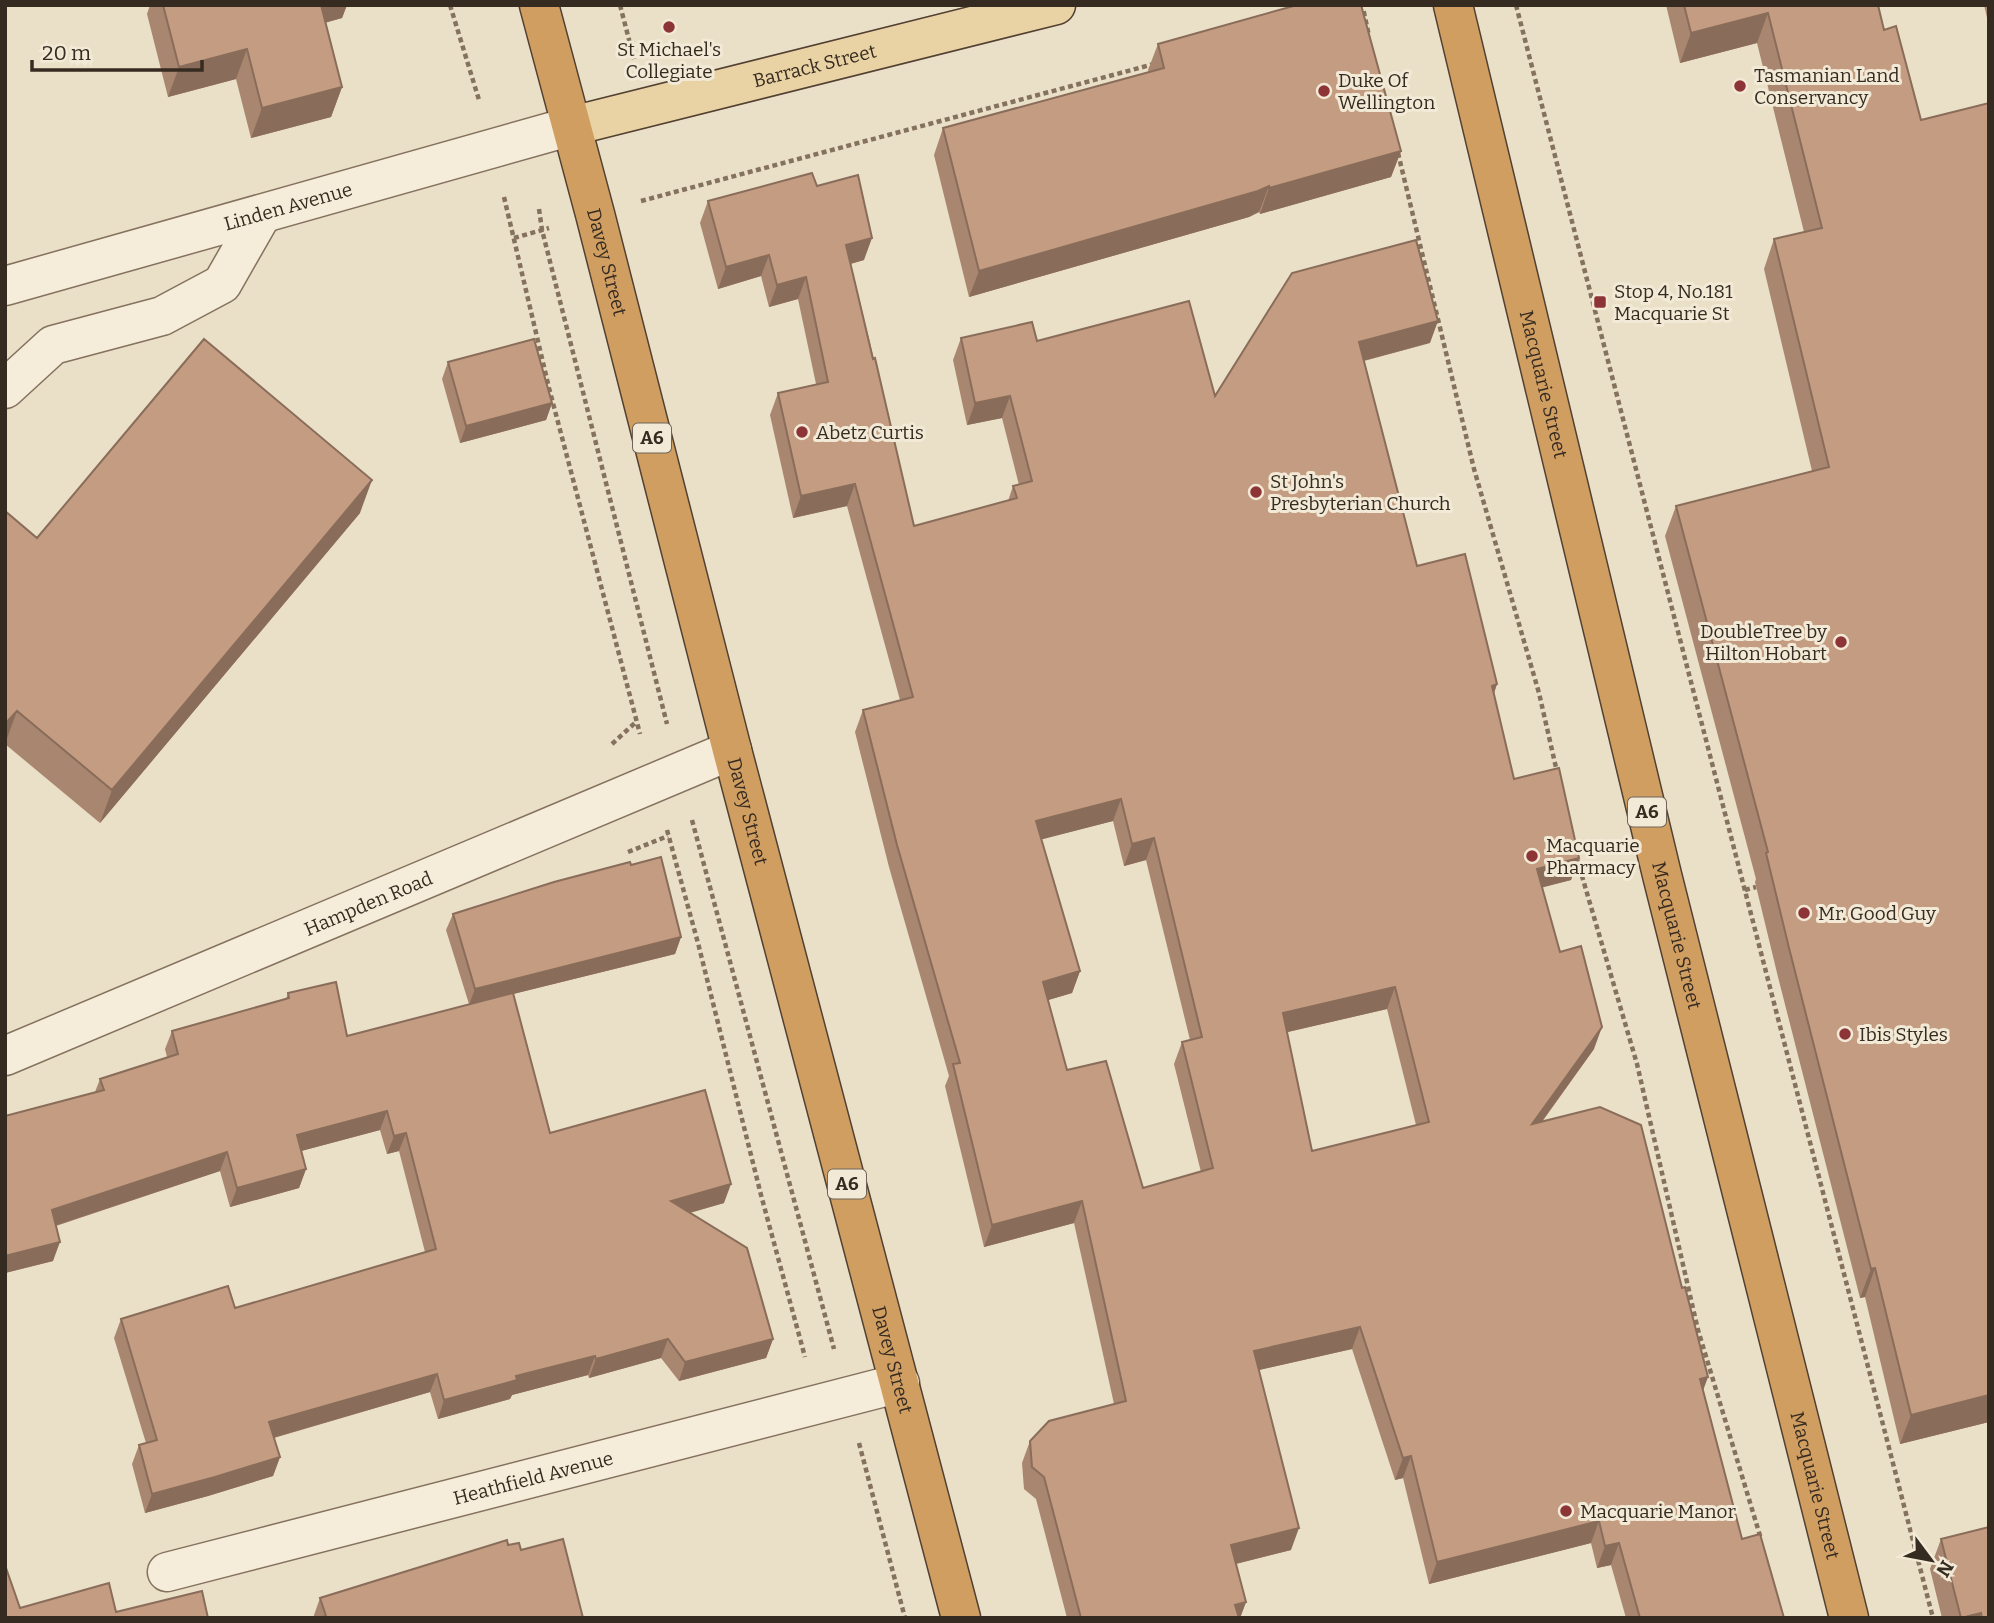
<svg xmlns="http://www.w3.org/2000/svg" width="1994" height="1623" font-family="Bitter,serif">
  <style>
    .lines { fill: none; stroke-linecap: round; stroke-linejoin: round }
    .minor-casing { stroke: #84725e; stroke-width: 41 }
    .major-casing { stroke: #524132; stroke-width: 41 }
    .highway-casing { stroke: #524132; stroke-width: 41 }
    .path { stroke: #84725e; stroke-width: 4.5; stroke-dasharray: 5 3.5; stroke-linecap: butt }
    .minor { stroke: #f5edda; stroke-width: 38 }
    .major { stroke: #e9d2a3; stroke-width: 38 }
    .highway { stroke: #d09e61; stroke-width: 38 }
    .wall { fill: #a9866f; fill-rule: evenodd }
    .shaded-wall { fill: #896d5a }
    .building { fill: #c49c81; stroke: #896d5a; stroke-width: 2; fill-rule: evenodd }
    .poi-dot { fill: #8d3436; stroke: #f2ead6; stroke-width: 2.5 }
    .labels { text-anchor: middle; stroke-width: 6; stroke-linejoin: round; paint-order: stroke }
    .shield { fill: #f2ead6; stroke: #6e6457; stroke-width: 2 }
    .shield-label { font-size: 18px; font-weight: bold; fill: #362b21 }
    .poi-label { font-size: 19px; fill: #362b21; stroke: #f2ead6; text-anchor: start }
    .street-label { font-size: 19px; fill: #362b21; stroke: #f2ead6 }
  </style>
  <rect width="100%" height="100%" fill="#eadfc7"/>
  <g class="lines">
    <defs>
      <g id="minor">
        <path id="s1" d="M5,286L572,126"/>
        <path d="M5,389L53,345L162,316L222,284L262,214"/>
        <path id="s2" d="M5,1056L732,750"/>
        <path id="s3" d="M167,1572L900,1383"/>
      </g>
      <g id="major">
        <path id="s4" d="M572,126L1056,5"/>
      </g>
      <g id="highway">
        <path id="s5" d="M539,5L595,214L732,750L961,1618"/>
        <path id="s6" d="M1453,5L1662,875L1849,1618"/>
      </g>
    </defs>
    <!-- minor casing -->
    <use href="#minor" class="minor-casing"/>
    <!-- major casing -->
    <use href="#major" class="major-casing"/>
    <!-- highway casing -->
    <use href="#highway" class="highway-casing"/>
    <!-- path -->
    <path class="path" d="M450,5L479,100
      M620,5L634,59
      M1516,5L1933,1618
      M1358,9L1363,8L1369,36
      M1398,153L1474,469L1539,693L1557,772
      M504,197L549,388L640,734
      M641,201L1154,64
      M539,209L542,230L667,724
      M514,238L549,228
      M612,744L637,721
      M692,820L834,1349
      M667,830L698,943L761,1195L805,1357
      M628,852L668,836
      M1577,859L1637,1064L1698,1330L1761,1539
      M1745,890L1756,887
      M859,1443L905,1618"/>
    <!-- minor -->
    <use href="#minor" class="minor"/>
    <!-- major -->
    <use href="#major" class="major"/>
    <!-- highway -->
    <use href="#highway" class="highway"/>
  </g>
  <!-- wall -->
  <path class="wall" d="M150,5H347L342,18L325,23L342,87L331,117L251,138L236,79L168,97L147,14Z
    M1666,5H1878L1989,1422L1900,1444L1865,1297L1860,1298L1778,977L1755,882L1756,879L1665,536L1676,506L1812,471L1764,269L1774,239L1804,232L1757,43L1680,63Z
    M1984,5H1989V26Z
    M1158,44L1401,151L1391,177L1260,214L1259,212L1249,217L969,297L934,155L943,128L1149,73L1148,70Z
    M817,186L864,260L851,264L914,526L1008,501L1013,486L1019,485L1002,418L967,425L953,360L961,338L1037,341L1215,396L1430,343L1364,361L1417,566L1497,684L1494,694L1514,779L1579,858L1571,880L1542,887L1560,952L1594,1049L1542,1122L1703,1389L1742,1539L1784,1618H1626L1611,1565L1597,1568L1591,1543L1429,1584L1403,1478L1395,1480L1352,1349L1259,1370L1291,1550L1236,1564L1246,1602L1240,1618H1067L1036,1499L1024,1489L1022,1463L1030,1441L1114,1404L1074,1223L984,1247L945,1086L949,1076L889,867L855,732L863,710L900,700L847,506L793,518L770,415L778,393L816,384L798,299L769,307L761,276L718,289L700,223L708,201ZM1113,821L1124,866L1146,860L1190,1040L1182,1042L1174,1064L1201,1172L1143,1188L1067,1070L1048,1000L1072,993L1080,971L1041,839ZM1387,1009L1416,1125L1312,1151L1287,1032Z
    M448,362L552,403L546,420L460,443L442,379Z
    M360,513L100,823L5,744L37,538Z
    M631,865L681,937L675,954L513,994L550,1133L724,1203L690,1213L773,1339L766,1358L679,1381L661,1358L589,1378L588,1375L512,1395L510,1399L438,1419L430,1392L274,1438L280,1457L273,1476L208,1496L145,1513L132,1464L139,1445L146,1443L114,1338L121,1319L235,1308L425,1252L399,1151L387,1154L380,1130L301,1151L306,1169L299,1188L230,1207L220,1171L56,1226L53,1261L5,1273L95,1092L100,1079L167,1057L165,1049L172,1031L286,999L288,993L347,1036L469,1004L446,930L453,914Z
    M1941,1539L1989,1618H1942L1930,1569Z
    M508,1545L521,1550L583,1618H313L320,1598Z"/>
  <!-- shaded-wall -->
  <path class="shaded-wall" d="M316,5H347L342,18L308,27Z
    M1768,13L1757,43L1680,63L1691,33Z
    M247,49L236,79L168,97L179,67Z
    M342,87L331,117L251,138L262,108Z
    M1401,151L1391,177L1260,214L1269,188Z
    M1269,186L1259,212L1249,217L969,297L979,271Z
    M872,238L864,260L838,267L846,245Z
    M769,255L761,276L718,289L726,267Z
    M806,277L798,299L769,307L777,285Z
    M1438,321L1430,343L1351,364L1359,342Z
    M1010,396L1002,418L967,425L975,403Z
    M552,403L546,420L460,443L466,426Z
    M372,480L360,513L100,823L112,790Z
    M855,484L847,506L793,518L801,496Z
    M1497,684L1489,706L1492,686Z
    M17,711L5,744V724Z
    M1121,799L1113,821L1028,843L1036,821Z
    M1154,838L1146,860L1124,866L1132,844Z
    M1579,858L1571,880L1529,891L1537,869Z
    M681,937L675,954L469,1005L475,989Z
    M1080,971L1072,993L1035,1004L1043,982Z
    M1395,987L1387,1009L1275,1035L1283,1013Z
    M1602,1027L1594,1049L1524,1146L1532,1124Z
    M387,1111L380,1130L290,1154L297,1135Z
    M406,1133L399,1151L387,1154L394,1136Z
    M227,1152L220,1171L45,1229L52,1210Z
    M306,1169L299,1188L230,1207L237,1188Z
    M731,1184L724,1203L664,1220L671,1201Z
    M1082,1201L1074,1223L984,1247L992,1225Z
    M60,1242L53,1261L5,1273V1256Z
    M1875,1268L1865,1297L1860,1298L1871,1269Z
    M1360,1327L1352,1349L1246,1373L1254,1351Z
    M668,1339L661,1358L589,1378L596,1359Z
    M773,1339L766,1358L679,1381L685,1362Z
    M595,1356L588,1375L512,1395L510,1399L438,1419L444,1400L516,1376Z
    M437,1374L430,1392L262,1441L269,1422Z
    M1708,1377L1700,1399V1379Z
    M1989,1395V1422L1900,1444L1911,1415Z
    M1411,1456L1403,1478L1395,1480L1403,1458Z
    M280,1457L273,1476L208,1496L145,1513L152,1494Z
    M1599,1521L1591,1543L1429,1584L1437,1562Z
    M1299,1528L1291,1550L1223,1567L1231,1545Z
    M1619,1543L1611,1565L1597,1568L1605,1546Z
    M1246,1602L1240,1618H1230L1235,1605Z
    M1981,1613L1979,1618H1962Z"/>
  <!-- building -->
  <path class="building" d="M163,5H321L342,87L262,108L247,49L179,67Z
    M1297,5H1361L1401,151L1269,188V186L1258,191L979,271L943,128L1164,68L1158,44Z
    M1684,5H1878L1884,30L1896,26L1921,120L1989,103V1395L1911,1415L1875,1268L1871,1269L1789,948L1766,853L1768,852L1676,506L1829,467L1774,239L1822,228L1768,13L1691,33Z
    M812,173L817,186L858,175L872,238L846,245L873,359L875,358L914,526L1017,498L1013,486L1032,481L1010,396L975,403L961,338L1032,322L1037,341L1189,301L1215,396L1292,273L1416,240L1438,321L1359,342L1417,566L1465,554L1497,684L1492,686L1514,779L1559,768L1579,858L1537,869L1560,952L1581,946L1602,1027L1532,1124L1600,1107L1641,1125L1682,1288L1685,1287L1708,1377L1700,1379L1742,1539L1760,1534L1784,1618H1640L1619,1543L1605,1546L1599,1521L1437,1562L1411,1456L1403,1458L1360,1327L1254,1351L1299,1528L1231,1545L1246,1602L1235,1605L1239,1618H1081L1044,1477L1032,1467L1030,1441L1049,1421L1126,1401L1082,1201L992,1225L953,1064L960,1063L897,845L863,710L913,697L855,484L801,496L778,393L828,382L806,277L777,285L769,255L726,267L708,201ZM1121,799L1132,844L1154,838L1202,1037L1182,1042L1213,1168L1143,1188L1106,1061L1067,1070L1043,982L1080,971L1036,821ZM1395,987L1429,1122L1312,1151L1283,1013Z
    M204,339L372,480L112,790L17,711L5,724V511L37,538Z
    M534,339L552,403L466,426L448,362Z
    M661,857L681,937L475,989L453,914L554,882L630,862L631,865Z
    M336,982L347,1036L513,993L550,1133L705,1090L731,1184L671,1201L747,1248L773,1339L685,1362L668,1339L596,1359L595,1356L516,1376L517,1380L444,1400L437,1374L269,1422L280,1457L215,1477L152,1494L139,1445L157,1440L121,1319L228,1286L235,1308L436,1249L406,1133L394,1136L387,1111L297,1135L306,1169L237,1188L227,1152L52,1210L60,1242L5,1256V1116L104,1090L100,1079L178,1054L172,1031L289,998L288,993Z
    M1989,1527V1618H1982L1981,1613L1961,1618L1941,1539Z
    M563,1539L583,1618H319L326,1616L320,1598L507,1540L508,1545L519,1543L521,1550Z
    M5,1565L20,1608L109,1583L116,1612L202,1591L208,1618H5Z"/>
  <!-- markers -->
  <g class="poi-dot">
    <circle cx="669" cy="27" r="7"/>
    <circle cx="1740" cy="86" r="7"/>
    <circle cx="1324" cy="91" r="7"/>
    <rect x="1593" y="295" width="14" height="14" rx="3.5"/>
    <circle cx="802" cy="432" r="7"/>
    <circle cx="1256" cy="492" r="7"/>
    <circle cx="1841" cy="642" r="7"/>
    <circle cx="1532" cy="856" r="7"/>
    <circle cx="1804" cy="913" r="7"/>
    <circle cx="1845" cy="1034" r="7"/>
    <circle cx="1566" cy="1511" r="7"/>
  </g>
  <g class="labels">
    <!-- shield labels -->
    <g class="shield">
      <rect x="633" y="423.5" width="38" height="29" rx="5"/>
      <rect x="1628" y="797.5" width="38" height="29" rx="5"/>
      <rect x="828" y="1169.5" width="38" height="29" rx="5"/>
    </g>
    <g class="shield-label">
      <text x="652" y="444">A6</text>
      <text x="1647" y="818">A6</text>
      <text x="847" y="1190">A6</text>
    </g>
    <!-- poi labels -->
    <g class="poi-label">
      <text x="669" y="56" text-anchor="middle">St Michael's<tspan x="669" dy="22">Collegiate</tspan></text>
      <text x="1754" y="82">Tasmanian Land<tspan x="1754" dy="22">Conservancy</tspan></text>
      <text x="1338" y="87">Duke Of<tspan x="1338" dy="22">Wellington</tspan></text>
      <text x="1614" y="298">Stop 4, No.181<tspan x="1614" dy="22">Macquarie St</tspan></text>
      <text x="816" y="439">Abetz Curtis</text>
      <text x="1270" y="488">St John's<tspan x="1270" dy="22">Presbyterian Church</tspan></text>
      <text x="1827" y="638" text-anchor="end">DoubleTree by<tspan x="1827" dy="22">Hilton Hobart</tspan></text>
      <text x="1546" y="852">Macquarie<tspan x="1546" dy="22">Pharmacy</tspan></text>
      <text x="1818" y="920">Mr. Good Guy</text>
      <text x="1859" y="1041">Ibis Styles</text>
      <text x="1580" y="1518">Macquarie Manor</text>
    </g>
    <!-- street labels -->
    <g class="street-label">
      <text dy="7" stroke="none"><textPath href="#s4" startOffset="250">Barrack Street</textPath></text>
      <text dy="7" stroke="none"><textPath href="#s1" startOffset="294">Linden Avenue</textPath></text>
      <text dy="7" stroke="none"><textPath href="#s5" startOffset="266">Davey Street</textPath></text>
      <text dy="7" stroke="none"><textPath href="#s6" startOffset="390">Macquarie Street</textPath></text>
      <text dy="7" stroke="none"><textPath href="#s5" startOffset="833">Davey Street</textPath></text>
      <text dy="7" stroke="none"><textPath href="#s2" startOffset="394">Hampden Road</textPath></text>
      <text dy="7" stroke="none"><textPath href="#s6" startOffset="957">Macquarie Street</textPath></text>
      <text dy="7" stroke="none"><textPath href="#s5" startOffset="1400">Davey Street</textPath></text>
      <text dy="7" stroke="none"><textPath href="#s3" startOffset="378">Heathfield Avenue</textPath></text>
      <text dy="7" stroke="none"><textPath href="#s6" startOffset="1524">Macquarie Street</textPath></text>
    </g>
  </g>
  <!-- border -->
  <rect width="1994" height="1623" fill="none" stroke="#362b21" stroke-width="14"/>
  <!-- north arrow -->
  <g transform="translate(1931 1560) rotate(122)" stroke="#f2ead6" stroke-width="5" paint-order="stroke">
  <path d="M0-5L12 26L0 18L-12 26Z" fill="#362b21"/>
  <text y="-10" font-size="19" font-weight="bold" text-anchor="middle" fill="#362b21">N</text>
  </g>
  <!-- scale -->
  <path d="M32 60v10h170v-10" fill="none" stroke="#362b21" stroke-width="3.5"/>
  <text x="42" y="60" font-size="21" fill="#362b21" stroke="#f2ead6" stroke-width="5" paint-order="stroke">20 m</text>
</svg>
